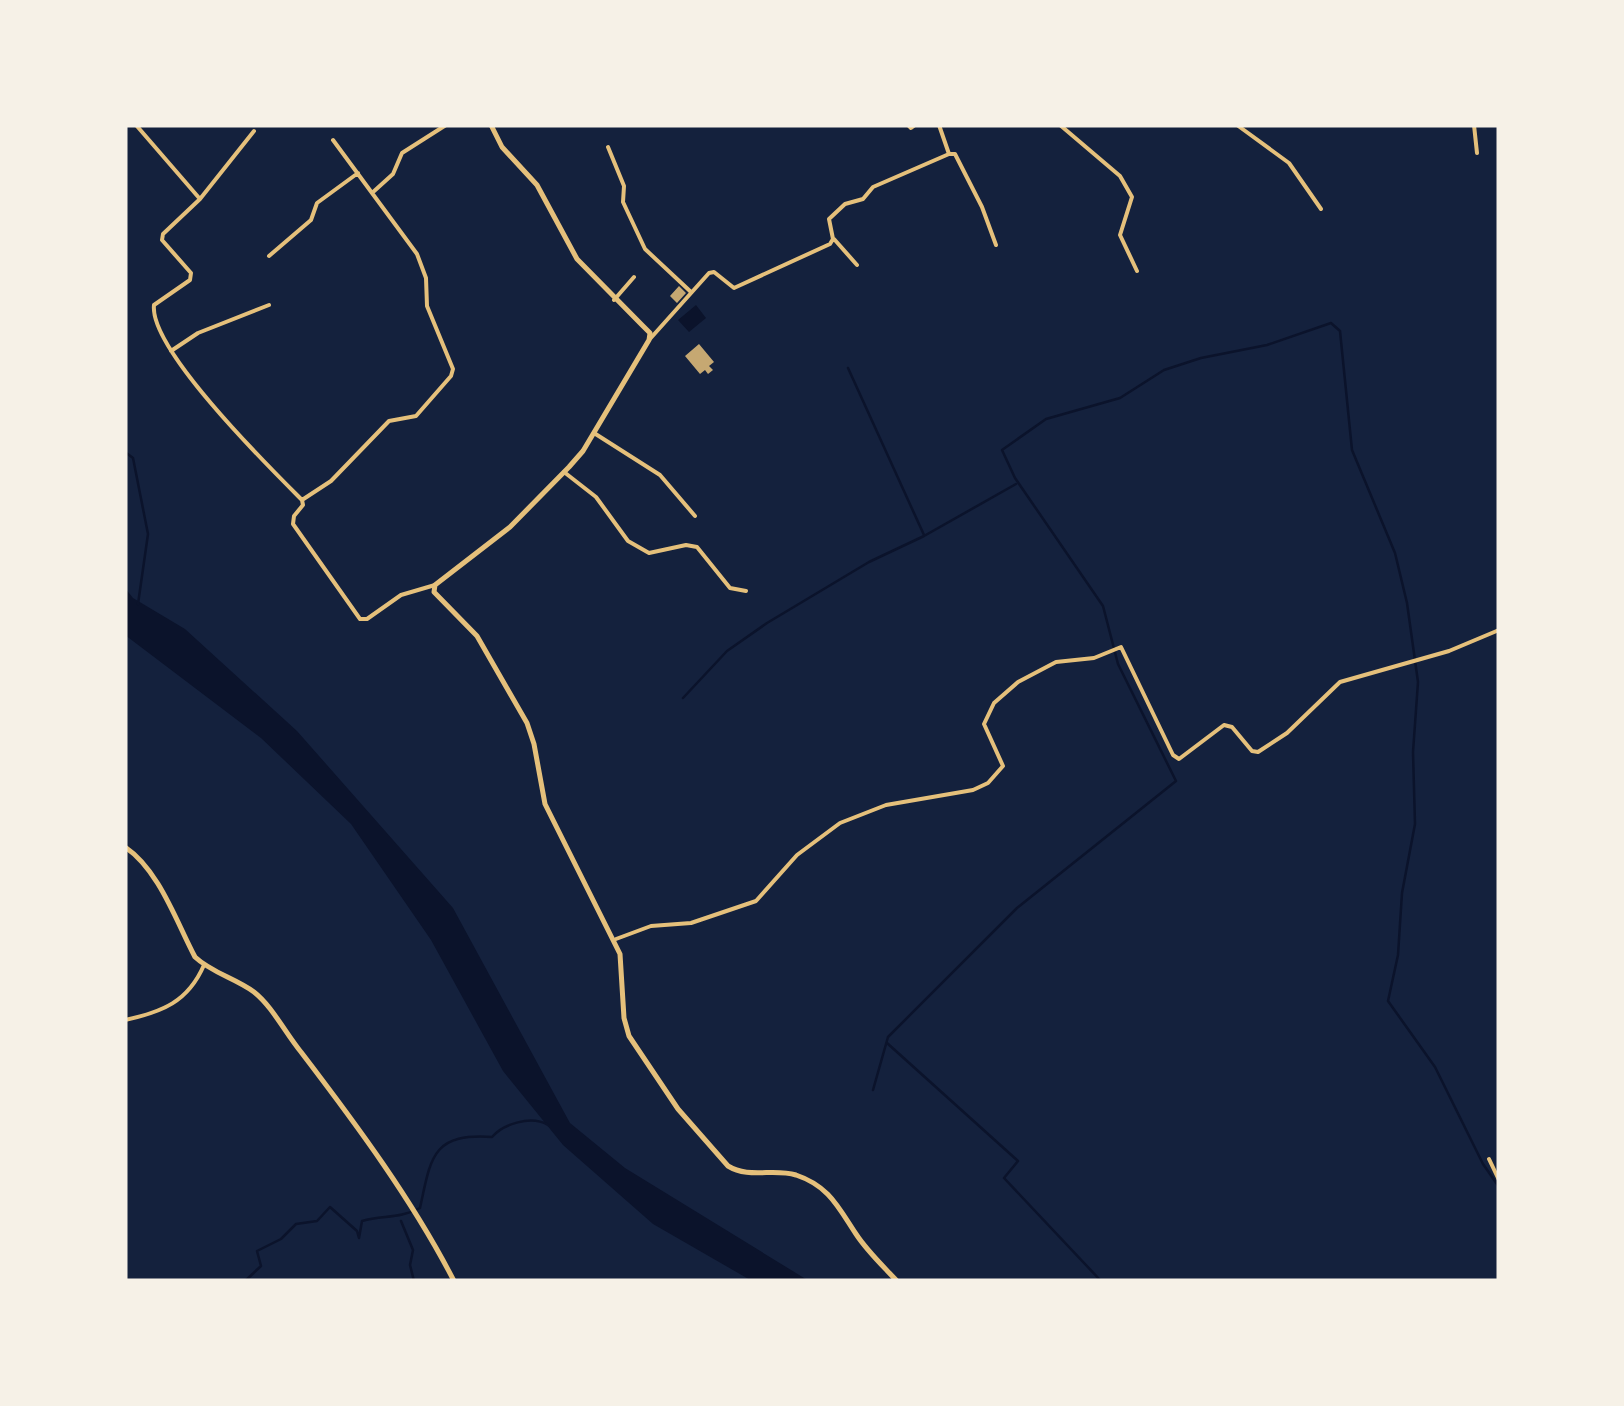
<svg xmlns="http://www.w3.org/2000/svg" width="1624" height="1406" font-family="Mulish,sans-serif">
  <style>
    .water { fill: #0b132b }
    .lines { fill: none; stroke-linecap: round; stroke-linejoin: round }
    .stream { stroke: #0b132b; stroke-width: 2.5 }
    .building { fill: #c6a872 }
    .minor { stroke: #e5c07b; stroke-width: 4 }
    .secondary { stroke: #e5c07b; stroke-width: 5 }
  </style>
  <rect width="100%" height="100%" fill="#14213d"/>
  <!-- water -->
  <path class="water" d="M696,305L706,318L689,332L678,320Z
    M125,588L133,598L185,629L297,731L453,908L570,1123L625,1168L809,1281H752L653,1224L563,1145L503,1071L431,940L351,824L261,738L125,635Z"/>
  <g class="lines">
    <!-- stream -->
    <path class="stream" d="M848,368L924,535
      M125,452L133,458L148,534L138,604
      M683,698L727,651L767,623L869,562L924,536L1016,484
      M887,1043L1018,1161L1004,1178L1101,1281
      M873,1090L888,1037L1017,908L1176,781L1118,664L1103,606L1015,478L1002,450L1046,419L1120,398L1164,370L1201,358L1267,345L1331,323L1340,331L1352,450L1395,553L1407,603L1418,682L1413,752L1415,824L1402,893L1398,955L1388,1001L1435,1067L1483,1164L1499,1187
      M401,1221L413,1250L410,1265L414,1281
      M245,1281L261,1266L257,1251L281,1239L296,1224L317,1221L330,1207L357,1231L359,1238L362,1221C384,1215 399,1219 420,1208C431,1157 432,1133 492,1137C503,1124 531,1115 548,1125"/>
  </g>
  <!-- building -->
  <path class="building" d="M679,286L686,293L677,303L670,296Z
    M699,344L714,362L709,366L713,370L708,374L705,370L700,374L685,356Z"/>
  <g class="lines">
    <!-- minor -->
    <path class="minor" d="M136,125L200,199
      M908,125L911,128L915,125
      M1060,125L1120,176L1132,197L1120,235L1137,271
      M1237,125L1289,163L1321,209
      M1474,125L1477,153
      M254,131L200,199L163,234L162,240L191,273L190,280L154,305C149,349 269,467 302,500L303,505L294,516L293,524L360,619H367L401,595L435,585
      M333,140L372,193
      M608,147L624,186L623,202L645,249L691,292
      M949,154H955L982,207L996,245
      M834,239L857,265
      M269,256L311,220L317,203L358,173
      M614,300L634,277
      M649,340L709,273L714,272L734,288L830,244L833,239L829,219L845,204L863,199L873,187L949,154L939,125
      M171,351L198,333L269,305
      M594,433L660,475L695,516
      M564,472L596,497L628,541L649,553L686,545L697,547L730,588L746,591
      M302,500L331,481L389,421L416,416L451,376L453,369L427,306L426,278L417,254L372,193L393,174L402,153L446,125
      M616,939L651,926L691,923L756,901L797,855L840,823L886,805L973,790L988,783L1003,766L984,724L994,703L1018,682L1056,662L1094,658L1121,647L1173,755L1179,759L1224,725L1232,727L1252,751L1258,752L1287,733L1340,682L1449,651L1499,630
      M125,1020C162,1012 188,1002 204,965
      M1489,1159L1499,1180"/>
    <!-- secondary -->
    <path class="secondary" d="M491,125L502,147L537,185L577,259L641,324L650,333L649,340L583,451L569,467L510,527L435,585L434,592L477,636L527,723L534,744L545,804L620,954L624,1018L629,1036L678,1109L728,1166C749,1179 773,1168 796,1175C829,1186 838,1207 856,1234C867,1251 883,1266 897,1281
      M125,847C159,870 176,921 195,957C212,973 235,978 254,992C272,1006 286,1034 301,1052C356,1124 413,1201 454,1281"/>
  </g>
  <!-- border -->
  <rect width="1624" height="1406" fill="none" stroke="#f6f1e7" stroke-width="255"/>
</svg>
